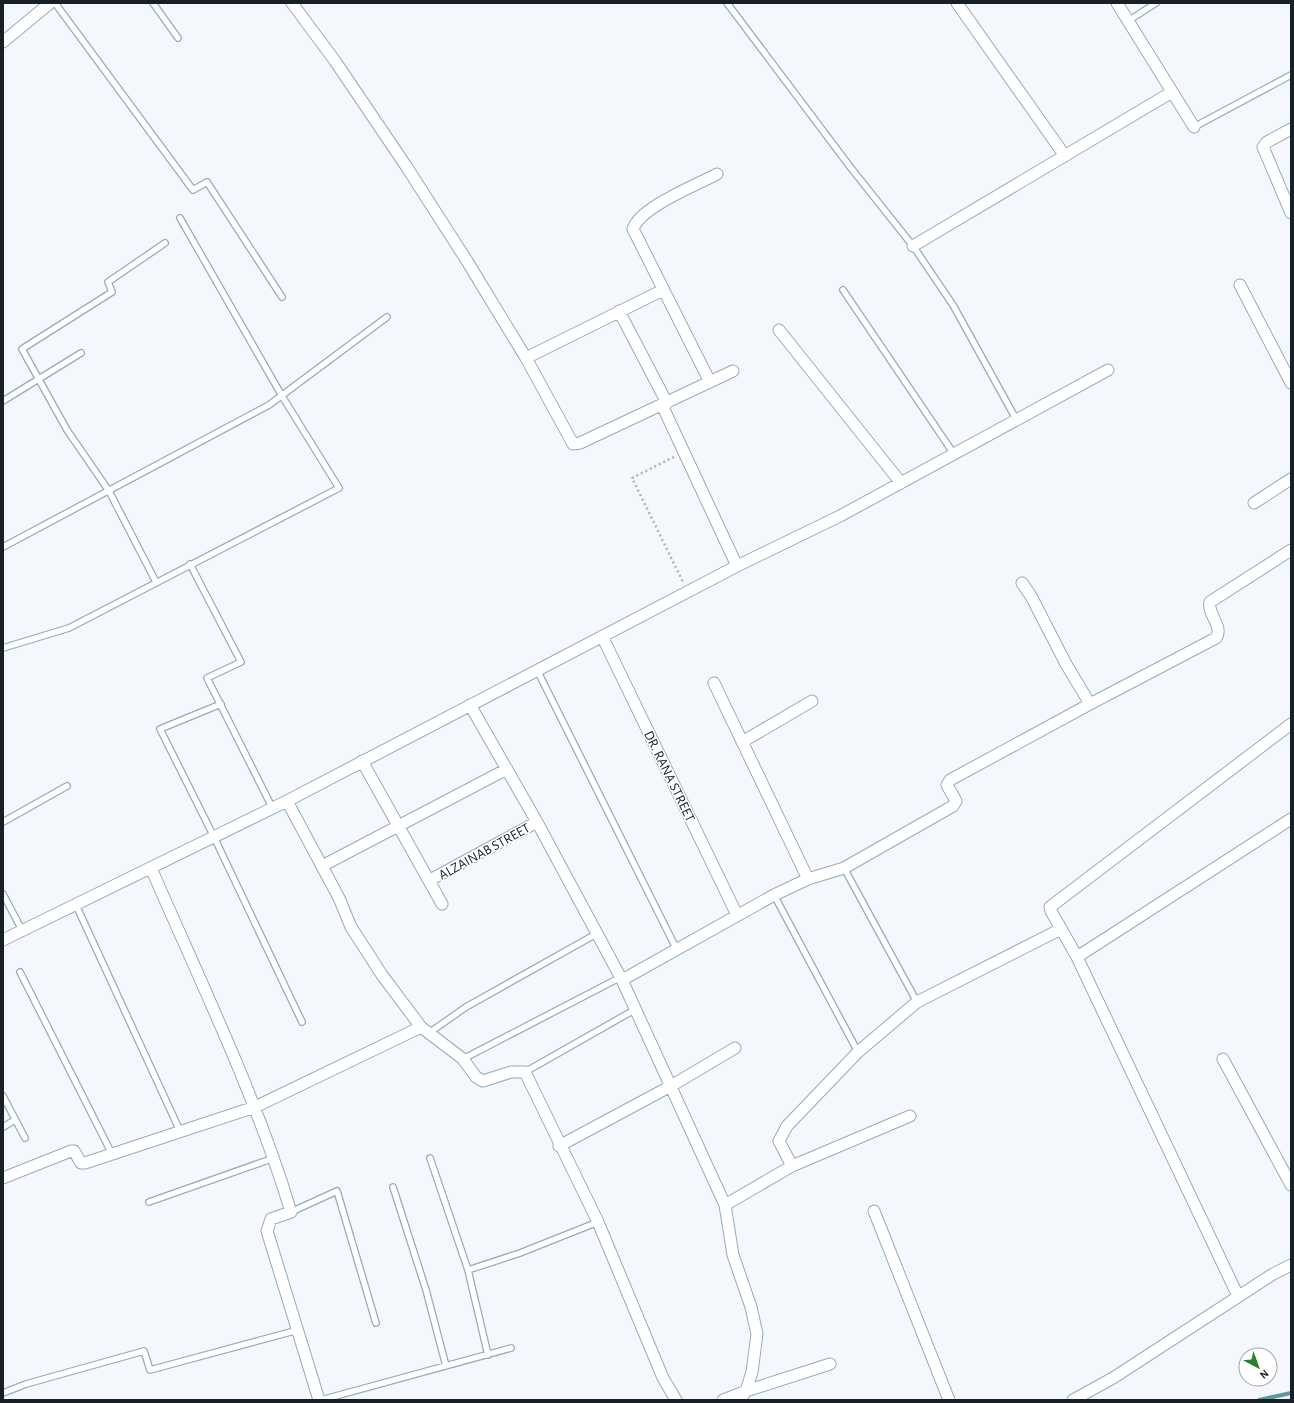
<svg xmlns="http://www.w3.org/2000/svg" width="1294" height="1403" font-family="'Alegreya Sans',sans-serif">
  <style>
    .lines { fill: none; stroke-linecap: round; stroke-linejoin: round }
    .stream { stroke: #5e98a2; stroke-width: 4 }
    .service-casing { stroke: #96abbe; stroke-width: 8 }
    .minor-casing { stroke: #96abbe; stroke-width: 13 }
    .path { stroke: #adb3b8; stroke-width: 2.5; stroke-dasharray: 2 3; stroke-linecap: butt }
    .service { stroke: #fff; stroke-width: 5.5 }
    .minor { stroke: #fff; stroke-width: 11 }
    .labels { text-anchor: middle; stroke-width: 3; stroke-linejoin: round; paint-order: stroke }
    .street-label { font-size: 14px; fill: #172027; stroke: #fff }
  </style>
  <rect width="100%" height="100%" fill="#f4f8fd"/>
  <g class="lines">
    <!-- stream -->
    <path class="stream" d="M1259,1400L1291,1393"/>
    <defs>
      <path id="service" d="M55,3L193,190L207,182L282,297
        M153,3L178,38
        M727,3L851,168L913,246L953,305L1016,419
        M1128,21L1156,3
        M1194,127L1291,75
        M843,290L954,454
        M3,401L81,353
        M3,547L269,405L387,317
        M190,564L241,662L207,678L272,807
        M156,582L109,491L67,430L22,349L112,292L108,282L165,243
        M3,648L69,628L339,488L282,396L180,218
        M537,670L677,950
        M221,704L160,729L214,837L302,1022
        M3,822L67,786
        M844,868L917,1002
        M3,894L22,930
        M774,895L858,1052
        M76,905L180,1131
        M20,972L112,1154
        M429,1033L466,1007L598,933
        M463,1059L621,977
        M525,1072L636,1009
        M3,1096L25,1138
        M3,1127L15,1120
        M430,1158L468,1270L488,1355
        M393,1187L426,1290L446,1366
        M149,1202L274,1158
        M291,1212L337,1191L376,1323
        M468,1270L520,1253L598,1222
        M3,1393L26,1384L144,1351L150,1370L298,1330
        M321,1400L511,1348"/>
      <path id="minor" d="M292,3L335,61L406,166L467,261L526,358L573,444L580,443L733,371
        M957,3L1065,156
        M1117,3L1194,127
        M3,42L50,3
        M1291,129L1267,142L1263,147L1291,213
        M913,246L1172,92
        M1240,285L1291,383
        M619,311L667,403
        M779,330L901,483
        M526,358L663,290
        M710,382L633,229C640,207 697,185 717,174
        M662,405L737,566
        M1254,503L1291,479
        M1022,583L1031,596L1066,664L1090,704
        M602,636L737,915
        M714,683L808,879
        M470,705L537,822L622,980L725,1205L733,1255L751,1307L757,1334L752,1372L746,1391L740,1400
        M742,742L812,701
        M362,761L442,904
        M287,801L339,898L351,927L382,975L421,1027L463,1059L476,1077L483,1081L511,1072H525L598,1222L663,1378L676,1400
        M322,866L507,769
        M151,868C200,981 255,1093 291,1212L271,1219L267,1231L319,1400
        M430,880L537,822
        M3,940L287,801L737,566L840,516L1108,370
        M1077,957L1291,819
        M622,980L774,895L808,879L844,868L953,806L956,801L947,785L950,780L1090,704L1216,638C1224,627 1207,614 1210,602L1291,550
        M1223,1059L1291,1185
        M559,1146L671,1086L735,1048
        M792,1166L779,1141L787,1126L858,1052L917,1002L1061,929
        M3,1178L71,1151H74L81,1163H85L255,1107L421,1027
        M725,1205L792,1166L910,1116
        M874,1211L949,1400
        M1238,1296L1077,957L1051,911L1050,907L1291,724
        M723,1400L746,1391L830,1364
        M1073,1400L1113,1378L1273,1274L1291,1265"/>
    </defs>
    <!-- service casing -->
    <use href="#service" class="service-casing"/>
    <!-- minor casing -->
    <use href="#minor" class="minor-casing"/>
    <!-- path -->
    <path class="path" d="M674,457L632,478L683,582"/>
    <!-- service -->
    <use href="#service" class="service"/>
    <!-- minor -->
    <use href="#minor" class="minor"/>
  </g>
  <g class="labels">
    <!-- street labels -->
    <g class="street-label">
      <text transform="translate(670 776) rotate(64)" y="5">DR. RANA STREET</text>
      <text transform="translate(484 851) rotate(-29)" y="5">ALZAINAB STREET</text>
    </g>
  </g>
  <!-- border -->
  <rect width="1294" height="1403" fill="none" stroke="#172027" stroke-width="8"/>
  <!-- north arrow -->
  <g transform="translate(1258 1367) rotate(139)"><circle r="19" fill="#ffffff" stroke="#a2a6a9"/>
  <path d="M0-3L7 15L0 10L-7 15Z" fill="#288130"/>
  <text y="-6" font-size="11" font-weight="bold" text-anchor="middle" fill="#172027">N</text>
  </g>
</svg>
